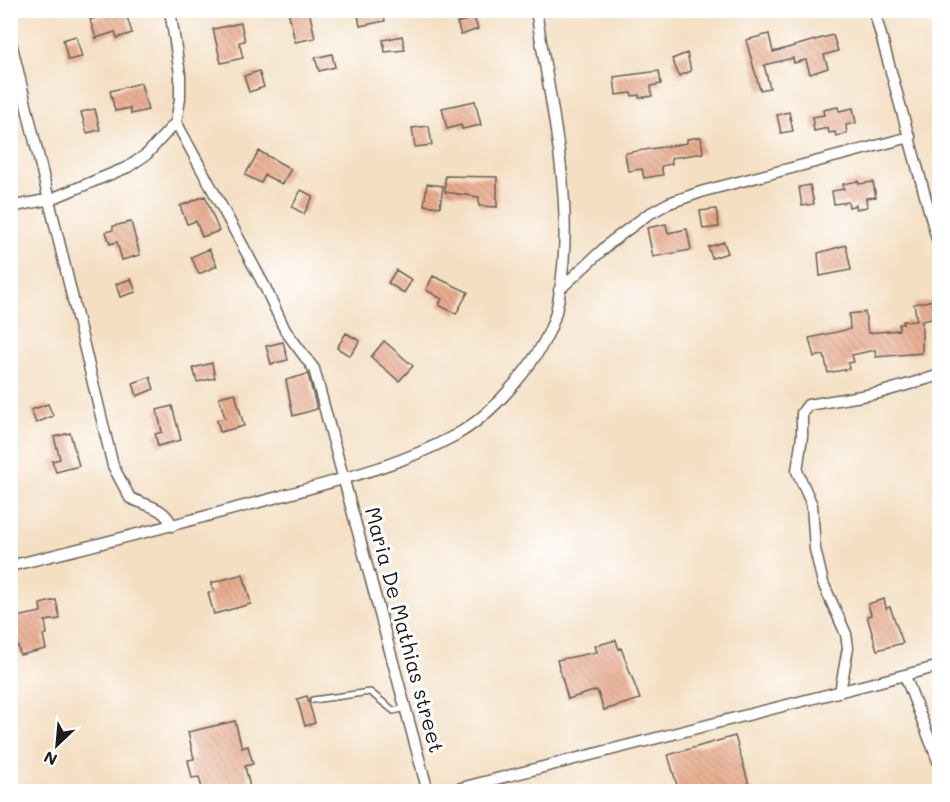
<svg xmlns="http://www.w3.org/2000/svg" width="950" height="802" font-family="Mali,sans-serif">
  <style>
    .building { fill: url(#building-back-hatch) }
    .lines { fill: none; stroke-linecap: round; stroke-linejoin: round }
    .service-casing { stroke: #686056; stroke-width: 8 }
    .minor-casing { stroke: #686056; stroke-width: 13 }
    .service { stroke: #fff; stroke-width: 5 }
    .minor { stroke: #fff; stroke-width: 10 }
    .labels { text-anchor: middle; stroke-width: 6; stroke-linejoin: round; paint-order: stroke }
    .street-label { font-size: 21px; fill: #1c1c1c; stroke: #fff }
  </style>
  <defs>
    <pattern id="building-back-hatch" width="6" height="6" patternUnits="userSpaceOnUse" patternTransform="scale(1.5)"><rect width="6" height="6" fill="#e8ab8e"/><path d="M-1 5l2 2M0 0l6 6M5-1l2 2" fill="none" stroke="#c6937a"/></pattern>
  </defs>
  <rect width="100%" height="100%" fill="#fff"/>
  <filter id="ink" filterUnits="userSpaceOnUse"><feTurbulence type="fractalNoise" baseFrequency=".0167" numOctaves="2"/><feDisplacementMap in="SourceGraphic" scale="12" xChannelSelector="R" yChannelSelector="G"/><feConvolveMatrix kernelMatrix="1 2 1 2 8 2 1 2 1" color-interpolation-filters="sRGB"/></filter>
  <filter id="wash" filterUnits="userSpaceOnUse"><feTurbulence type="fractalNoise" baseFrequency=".008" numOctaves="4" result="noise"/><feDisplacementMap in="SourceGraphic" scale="24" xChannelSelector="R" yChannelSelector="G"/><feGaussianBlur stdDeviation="1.35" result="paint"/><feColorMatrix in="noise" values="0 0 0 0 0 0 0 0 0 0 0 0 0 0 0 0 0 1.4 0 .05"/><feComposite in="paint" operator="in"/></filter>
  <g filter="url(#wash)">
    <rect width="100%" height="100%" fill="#f4dfc3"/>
    <g id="blocks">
      <!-- building -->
      <path class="building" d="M118,10H125L132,33L117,38L115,32L96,38L90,20Z
        M288,10H309L315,38L295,42Z
        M357,10H383L385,21L360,26Z
        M474,17L478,29L461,35L457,23Z
        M241,23L245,41L239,42L243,58L221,63L213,29Z
        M769,34L773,52L833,35L838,51L824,55L828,68L810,74L806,60L794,63L793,58L764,65L770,88L760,90L746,40Z
        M76,36L82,57L68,60L63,40Z
        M402,36L405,50L385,52L383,40Z
        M687,53L691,71L679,76L672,59Z
        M332,54L335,67L319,71L315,58Z
        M259,71L264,87L249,92L244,76Z
        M659,71L661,84L651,86L652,96L639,98V95L632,96L631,93L616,95L614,77Z
        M141,83L148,110L131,114L130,108L115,111L110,91Z
        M475,101L481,125L462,129L461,125L447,129L442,108Z
        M838,107L839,111L853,108L856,123L846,125L847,133L836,136L835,132L829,133L828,128L814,131L812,117L824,115L823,110Z
        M95,109L100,130L87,133L81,112Z
        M789,112L793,131L781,133L777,115Z
        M429,126L432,145L415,147L412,128Z
        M701,137L703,153L671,158L672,164L661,166L663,175L644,178L642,169L628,171L625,153L687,143V139Z
        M259,151L291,169L282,184L265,175L261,183L245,175Z
        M445,176L497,177V207L479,206V197L445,192Z
        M858,181L859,184L873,182L876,197L866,198L867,207L856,209V205L849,207L848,202L834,204L832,191L844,189L843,184Z
        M427,184L443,186L440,207L424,205Z
        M810,185L814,204L802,206L799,187Z
        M301,190L313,196L304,214L292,207Z
        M205,196L219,231L202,237L196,221L187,224L180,206Z
        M716,209L719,227L703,229L700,211Z
        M131,222L140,255L122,260L117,242L110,244L106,232L113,230V226Z
        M666,224L668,233L687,229L691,250L653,257L647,228Z
        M724,242L728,253L712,258L708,247Z
        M846,245L851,270L820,276L818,253Z
        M209,249L217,266L199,274L191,257Z
        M396,270L412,280L404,293L388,283Z
        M433,276L468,292L456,314L439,305L442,299L426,290Z
        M131,279L136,292L120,297L116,284Z
        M934,300L937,318L922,321V353L876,357L875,350L852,355L854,362L848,363L849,369L828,373L824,355L814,357L809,338L850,329L849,314L865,312L868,333L899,330V324H903V321H917L914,304Z
        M346,333L360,341L350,356L337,348Z
        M384,341L413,366L399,381L371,357Z
        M283,342L288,360L271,364L266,346Z
        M212,363L215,378L197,382L193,368Z
        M308,374L317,409L293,416L286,380Z
        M150,377L154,389L137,396L133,383Z
        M235,393L244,426L220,432L217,420L225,418L219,397Z
        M48,404L53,416L36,423L31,410Z
        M172,406L181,440L158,446L155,434L162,432L157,410Z
        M70,433L79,466L56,472L52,461L60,459L54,437Z
        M243,574L251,604L214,614L208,593L214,591L211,583Z
        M884,599L886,608L890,607L903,643L877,650L867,616L871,615L868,604Z
        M56,600L60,619L45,621L47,634L43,635L46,649L20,655L18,646L10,648V623L17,622L16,617L41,612L40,604Z
        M616,640L619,649L621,648L640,699L604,710L597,690L568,699L557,660L597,652L595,646Z
        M307,696L315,723L305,726L297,699Z
        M235,721L242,748L248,746L253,764L245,766L251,792H203L199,777L192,778L188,760L194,759L188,732Z
        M735,736L751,792H679L668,755Z"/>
    </g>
  </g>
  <g filter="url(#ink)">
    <use href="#blocks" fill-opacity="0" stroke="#686056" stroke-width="1.5"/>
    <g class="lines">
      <defs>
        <path id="service" d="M313,700L370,692L394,711L405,708"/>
        <path id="minor" d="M874,10L940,250
          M10,38L113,466L130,498C147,506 165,507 172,526
          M176,122L265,287L285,330L314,369L428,792
          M10,207L51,199L128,167L147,154L176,122L180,99V74L170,10
          M559,290L611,242L647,215L669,203L704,191L910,137
          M10,566C100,544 189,521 278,497C338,480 399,466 454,436C493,415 545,356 556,312C579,210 551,111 536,10
          M905,676L940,766
          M840,692L848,648L846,634L823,583L815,549L812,505L797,471L802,436V413L808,405L879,393L940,375
          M445,792L940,666"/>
      </defs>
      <!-- service casing -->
      <use href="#service" class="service-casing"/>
      <!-- minor casing -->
      <use href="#minor" class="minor-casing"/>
      <!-- service -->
      <use href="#service" class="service"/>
      <!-- minor -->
      <use href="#minor" class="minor"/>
    </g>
  </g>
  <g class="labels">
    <!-- street labels -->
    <g class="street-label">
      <text transform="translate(404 630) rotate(75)" y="7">Maria De Mathias street</text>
    </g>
  </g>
  <!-- margin -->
  <rect width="950" height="802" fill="none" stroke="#fff" stroke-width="36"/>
  <!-- north arrow -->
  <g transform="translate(57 745) rotate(206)" stroke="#ffffff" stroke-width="4.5" paint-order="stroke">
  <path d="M0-4.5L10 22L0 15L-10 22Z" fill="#1c1c1c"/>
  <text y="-9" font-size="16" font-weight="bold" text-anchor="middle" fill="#1c1c1c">N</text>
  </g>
</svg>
